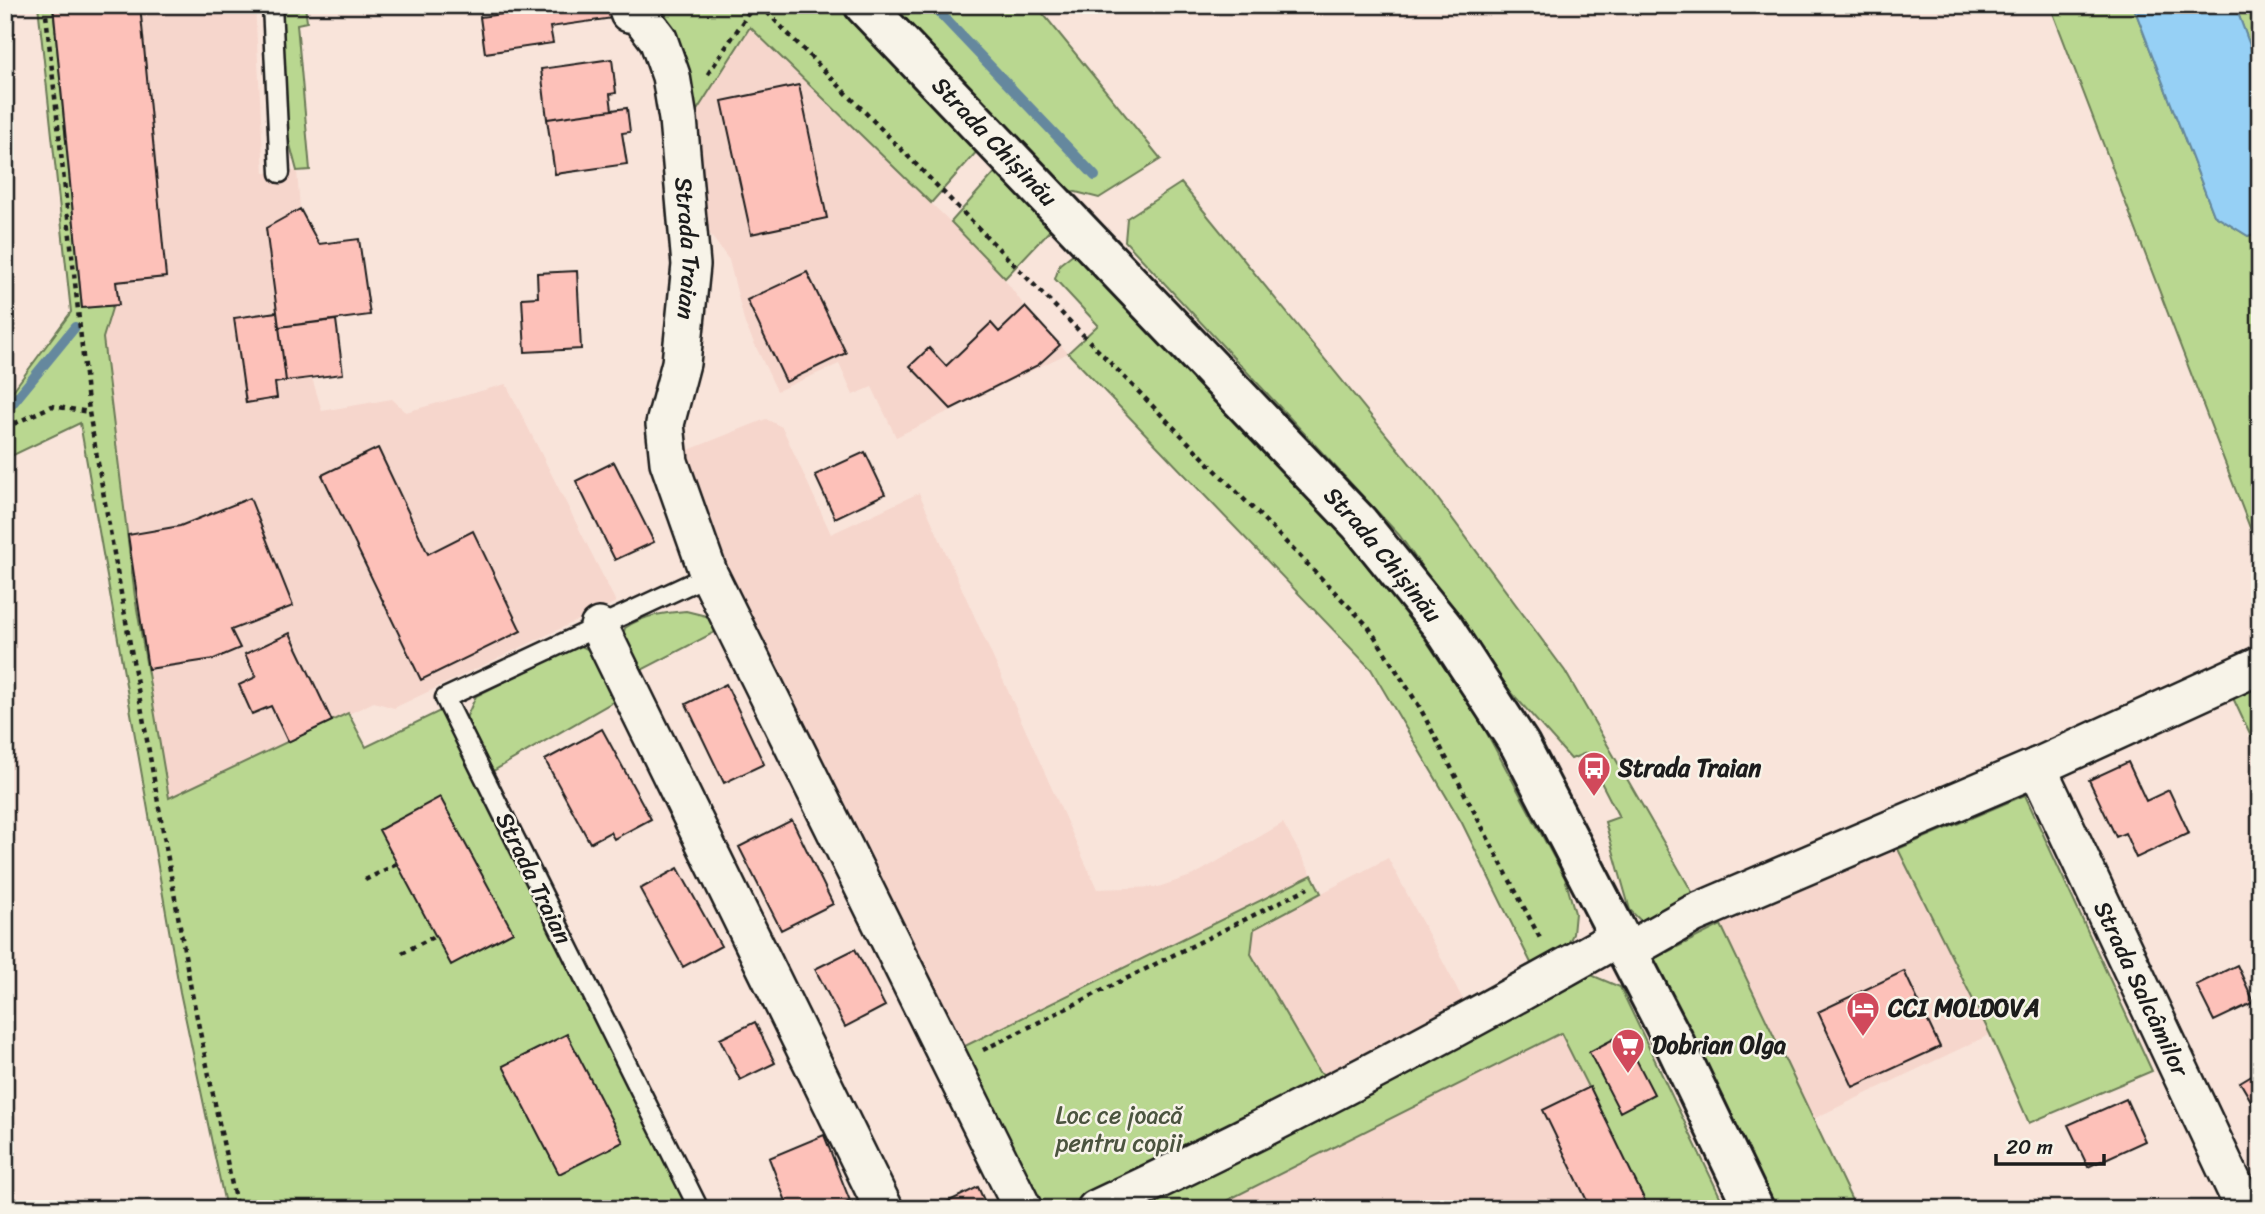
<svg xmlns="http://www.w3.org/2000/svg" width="2265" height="1214" font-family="Sriracha,sans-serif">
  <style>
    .built { fill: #f6d6cc }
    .green { fill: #b9d790; stroke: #6a7a56; stroke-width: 2 }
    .water { fill: #96d0f5; stroke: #65889e; stroke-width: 2 }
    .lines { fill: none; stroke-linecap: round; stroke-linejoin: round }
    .stream { stroke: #65889e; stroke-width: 10 }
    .building { fill: #fdc1b9; stroke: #1c1c1c; stroke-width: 2 }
    .service-casing { stroke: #1c1c1c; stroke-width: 23 }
    .minor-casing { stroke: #1c1c1c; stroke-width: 42 }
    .tertiary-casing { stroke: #1c1c1c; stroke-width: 44 }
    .path { stroke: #1c1c1c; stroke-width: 4.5; stroke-dasharray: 5 5; stroke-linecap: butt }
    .service { stroke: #f7f3e8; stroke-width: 18 }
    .minor { stroke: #f7f3e8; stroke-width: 37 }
    .tertiary { stroke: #f7f3e8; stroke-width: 38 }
    .labels { text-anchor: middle; stroke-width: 5; stroke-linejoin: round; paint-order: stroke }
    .street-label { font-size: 24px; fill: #1c1c1c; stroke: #f7f3e8 }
    .poi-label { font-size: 24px; font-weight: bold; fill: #1c1c1c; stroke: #f7f3e8; text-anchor: start }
    .park-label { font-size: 24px; fill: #4b543f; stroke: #f7f3e8 }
  </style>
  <rect width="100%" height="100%" fill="#f9e4da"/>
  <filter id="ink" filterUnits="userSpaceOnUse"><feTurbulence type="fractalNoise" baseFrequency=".0143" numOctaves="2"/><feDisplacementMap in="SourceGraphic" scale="14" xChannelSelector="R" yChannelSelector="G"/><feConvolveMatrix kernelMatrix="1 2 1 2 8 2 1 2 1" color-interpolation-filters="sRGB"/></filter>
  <g filter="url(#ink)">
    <!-- built -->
    <path class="built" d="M53,5H255L264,173L297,171L300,209L319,244L359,239L370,315L336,320L343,374L312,378L322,411L392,399L406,412L506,384L616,602L394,708L374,702L169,799L135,597L103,338L113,306L82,308Z
      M749,27L992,262L1025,307L1068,353L896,437L872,387L853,395L839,364L777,391L745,324L729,260L707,230L694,115Z
      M766,419L782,427L831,534L919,493L1097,889L1158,887L1194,875L1283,823L1312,875L963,1047L712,550L681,453Z
      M2025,795L2152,1071L2029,1123L1989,1035L1813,1119L1721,925Z
      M1388,858L1468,1009L1337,1079L1319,1072L1251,954L1254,929Z
      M1561,1033L1649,1209H1210Z"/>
    <!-- green -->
    <path class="green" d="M38,5H53L82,308L113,305L103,338L135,597L169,798L348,713L366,747L442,710L689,1209H226L180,992L80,423L5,459V391L12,392L71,312Z
      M282,5H305L307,22L297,24L310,170L297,171L288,137Z
      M652,5H837L979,149L931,203L750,27L694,115Z
      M890,5H1036L1161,159L1099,198L1068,190Z
      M2050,5H2133L2214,215L2248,236L2260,232V554Z
      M2235,5H2260V73Z
      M998,169L1054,226L1005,278L951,222Z
      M1181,183L1429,487L1565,671L1695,897L1644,924L1630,910L1605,822L1619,817L1586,753L1571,759L1511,692L1399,535L1125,241L1127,218Z
      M1074,253L1339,531L1425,639L1482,724L1565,878L1575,913L1573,934L1565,950L1534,969L1462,823L1371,669L1068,353L1098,325L1055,279L1060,264Z
      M686,611L710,617L719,630L638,672L622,638L625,628C644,615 663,613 686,611Z
      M579,645L602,656L623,696L493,771L466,718L476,696Z
      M2260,685V756L2233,698Z
      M2025,795L2152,1071L2029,1123L1990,1034L1898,849Z
      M1312,875L1321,893L1254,929L1251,954L1319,1072L1337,1079L1071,1209H1047L1038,1200L963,1047Z
      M1721,925L1856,1209H1775L1653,959Z
      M1584,972L1620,987L1726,1209H1649L1561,1033L1210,1209H1118Z"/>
    <!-- water -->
    <path class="water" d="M2133,5H2235L2260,73V232L2248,236L2214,215Z"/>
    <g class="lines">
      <!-- stream -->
      <path class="stream" d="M932,5L1095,176
        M5,408L12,404L75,327"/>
    </g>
    <!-- building -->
    <path class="building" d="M53,5H140L166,277L116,282L119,305L82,308Z
      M565,5H611L613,18L550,27L553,43L485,53L480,17Z
      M612,59L616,93L610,94L612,110L547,119L541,69Z
      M799,85L827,218L751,234L722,101Z
      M627,108L630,132L622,133L627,164L555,174L547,119Z
      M300,209L319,244L359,239L370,315L279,327L266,228Z
      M577,271L581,349L525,352L522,298L538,297L537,273Z
      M807,272L846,353L786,382L747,300Z
      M1025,307L1060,345L1038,365L951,409L910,366L929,348L946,366L991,323L999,332Z
      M277,312L286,381L275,383L277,398L246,403L234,318Z
      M336,320L343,374L286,381L279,327Z
      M378,448L428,554L473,531L521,631L421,680L322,475Z
      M865,452L885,494L835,518L815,475Z
      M614,462L654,542L615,560L576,481Z
      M250,498L293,606L231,630L240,648L214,659L148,669L128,535L180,526Z
      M290,633L332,721L288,742L271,706L252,714L239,685L256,677L245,654Z
      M726,684L764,764L724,783L686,704Z
      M602,729L651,819L614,839L610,832L590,843L545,760Z
      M2128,762L2146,801L2169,790L2189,833L2136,858L2125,833L2116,837L2089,780Z
      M440,797L513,932L451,965L379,830Z
      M792,820L833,904L781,930L739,847Z
      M678,868L721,946L683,967L640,889Z
      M855,949L885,1006L845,1027L815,969Z
      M2237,965L2254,1002L2214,1021L2196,985Z
      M1904,971L1940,1047L1853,1087L1818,1012Z
      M755,1022L775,1063L740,1080L720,1039Z
      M567,1034L623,1142L559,1174L503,1066Z
      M1623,1034L1654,1094L1620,1112L1589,1052Z
      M2260,1070V1116L2240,1082Z
      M1590,1087L1649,1209H1591L1543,1110Z
      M2126,1099L2145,1141L2088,1167L2068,1125Z
      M824,1135L850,1201L832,1209H789L769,1158Z
      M978,1187L988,1209H933Z
      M1443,1199L1448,1209H1423Z"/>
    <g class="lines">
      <defs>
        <path id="service" d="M272,5L280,173
          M699,1209L445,698L709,575"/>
        <g id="minor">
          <path id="s1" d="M629,13L639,14L658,39L671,76L678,119L691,265L681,363L665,424L669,462L709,575L1023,1209"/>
          <path d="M599,627L884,1209"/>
          <path id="s2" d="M2037,767L2245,1209"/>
          <path d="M1626,952L1693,914L2037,767L2260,665"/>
          <path d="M1096,1209C1274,1126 1448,1034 1619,937"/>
        </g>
        <g id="tertiary">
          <path id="s3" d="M864,5L1359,523L1443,627L1520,745L1673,1040L1754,1209"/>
        </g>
      </defs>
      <!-- service casing -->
      <use href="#service" class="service-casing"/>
      <!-- minor casing -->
      <use href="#minor" class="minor-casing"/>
      <!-- tertiary casing -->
      <use href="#tertiary" class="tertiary-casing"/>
      <!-- path -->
      <path class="path" d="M45,5L89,412L191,989L237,1209
        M760,5L1368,626L1419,706L1541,940
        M708,74L754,5
        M5,428L52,406L89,412
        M365,880L397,864
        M402,953L435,936
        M983,1050L1308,888"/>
      <!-- service -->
      <use href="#service" class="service"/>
      <!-- minor -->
      <use href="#minor" class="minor"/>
      <!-- tertiary -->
      <use href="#tertiary" class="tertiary"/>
    </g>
  </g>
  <!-- icons -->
  <defs>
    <symbol id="bus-pin" viewBox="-11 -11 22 30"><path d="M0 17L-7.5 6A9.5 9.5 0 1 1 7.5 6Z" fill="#d1495b" stroke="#f7f3e8"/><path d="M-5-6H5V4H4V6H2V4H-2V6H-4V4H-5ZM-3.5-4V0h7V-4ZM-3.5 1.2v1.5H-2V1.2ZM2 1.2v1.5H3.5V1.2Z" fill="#fff"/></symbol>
    <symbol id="hotel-pin" viewBox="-11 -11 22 30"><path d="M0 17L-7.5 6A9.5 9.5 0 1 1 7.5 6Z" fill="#d1495b" stroke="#f7f3e8"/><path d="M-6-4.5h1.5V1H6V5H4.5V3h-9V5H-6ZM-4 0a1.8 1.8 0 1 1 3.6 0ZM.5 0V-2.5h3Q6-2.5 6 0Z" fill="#fff"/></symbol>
    <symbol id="supermarket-pin" viewBox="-11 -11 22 30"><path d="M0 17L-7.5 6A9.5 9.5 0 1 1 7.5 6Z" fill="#d1495b" stroke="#f7f3e8"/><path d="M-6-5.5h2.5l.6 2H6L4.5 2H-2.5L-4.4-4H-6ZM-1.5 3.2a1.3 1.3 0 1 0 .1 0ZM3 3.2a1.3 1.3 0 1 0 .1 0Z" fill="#fff"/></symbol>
  </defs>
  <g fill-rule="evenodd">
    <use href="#bus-pin" x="1575" y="749" width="38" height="52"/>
    <use href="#hotel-pin" x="1844" y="989" width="38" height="52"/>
    <use href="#supermarket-pin" x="1609" y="1026" width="38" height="52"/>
  </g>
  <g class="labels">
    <!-- street labels -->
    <g class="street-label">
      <text dy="8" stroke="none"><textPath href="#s3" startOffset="189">Strada Chișinău</textPath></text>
      <text dy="8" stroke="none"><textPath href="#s1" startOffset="254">Strada Traian</textPath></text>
      <text dy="8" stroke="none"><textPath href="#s3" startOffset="756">Strada Chișinău</textPath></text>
      <text transform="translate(534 878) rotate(64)" y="8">Strada Traian</text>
      <text dy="8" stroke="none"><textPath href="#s2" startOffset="245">Strada Salcâmilor</textPath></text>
    </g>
    <!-- poi labels -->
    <g class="poi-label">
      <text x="1618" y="776">Strada Traian</text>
      <text x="1888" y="1016">CCI MOLDOVA</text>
      <text x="1652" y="1053">Dobrian Olga</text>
    </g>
    <!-- park labels -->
    <g class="park-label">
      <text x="1119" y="1123">Loc ce joacă<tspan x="1119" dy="28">pentru copii</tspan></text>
    </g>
  </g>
  <!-- margin -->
  <rect width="2265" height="1214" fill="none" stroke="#f7f3e8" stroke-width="28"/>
  <rect x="14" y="14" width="2237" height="1186" fill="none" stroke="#1c1c1c" stroke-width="2.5" filter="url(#ink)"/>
  <!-- scale -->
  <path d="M1996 1154v10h108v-10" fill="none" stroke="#1c1c1c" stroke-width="3.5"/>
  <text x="2006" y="1154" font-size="21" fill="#1c1c1c" stroke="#f7f3e8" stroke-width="5" paint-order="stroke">20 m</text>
</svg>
